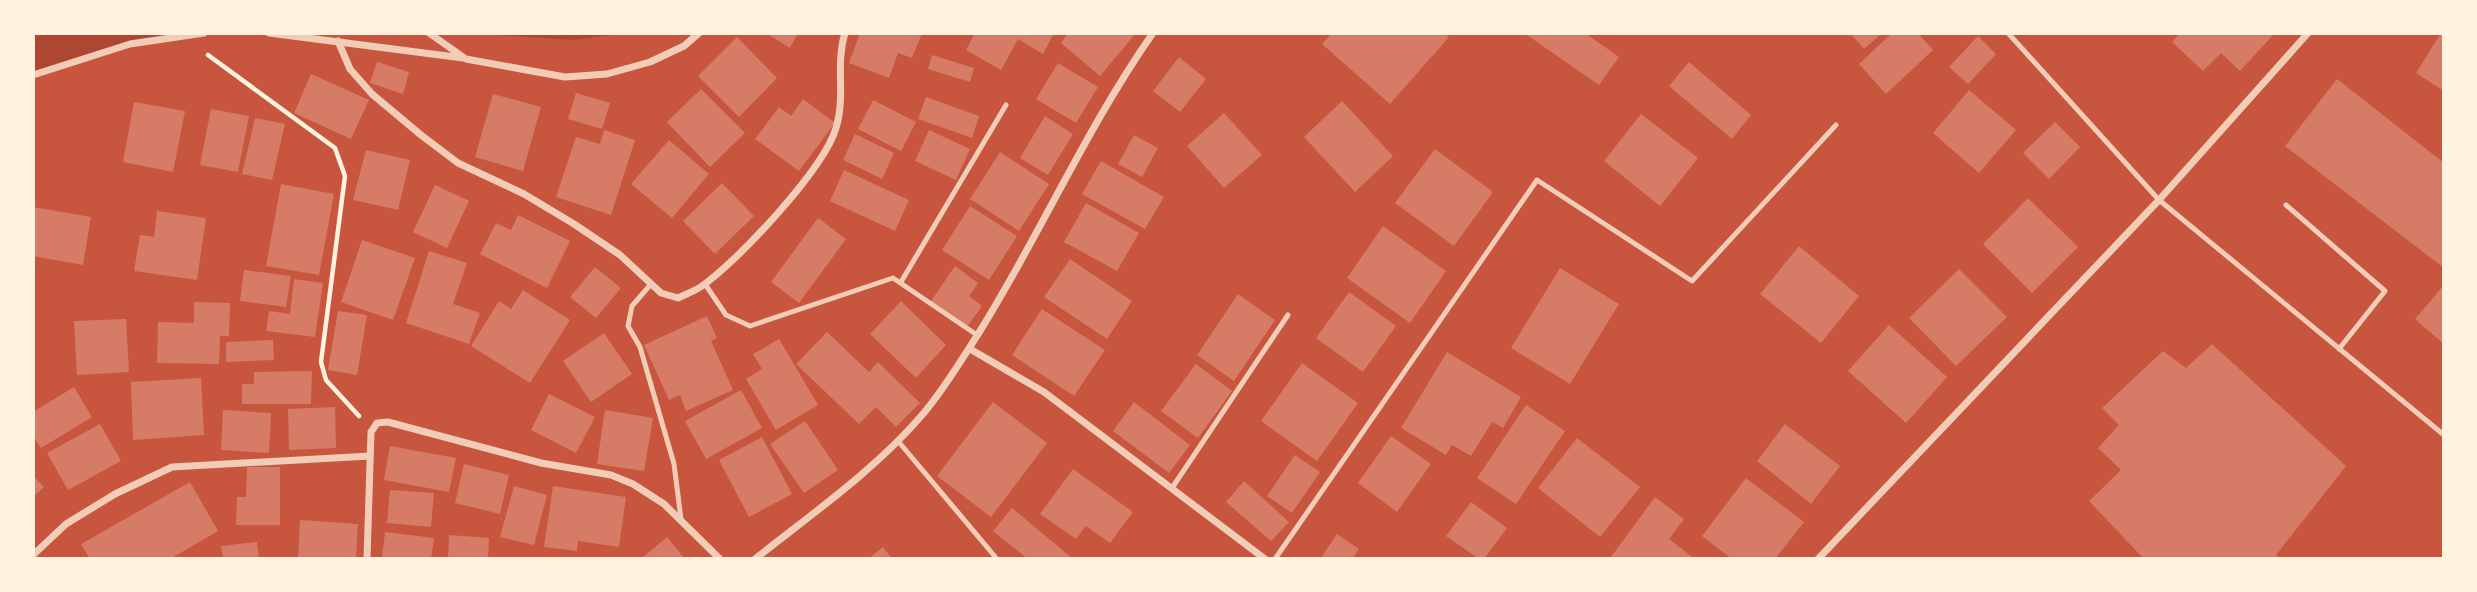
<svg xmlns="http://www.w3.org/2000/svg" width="2477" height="592" font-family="'Nunito Sans',sans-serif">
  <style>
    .green { fill: #ae4732 }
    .building { fill: #d67c66 }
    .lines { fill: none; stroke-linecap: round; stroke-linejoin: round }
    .path { stroke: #fff3e0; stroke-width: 4.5 }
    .service { stroke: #f1ccb7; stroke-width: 5 }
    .minor { stroke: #f1ccb7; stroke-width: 7 }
  </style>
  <rect width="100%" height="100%" fill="#c8553d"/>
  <!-- green -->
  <path class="green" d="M33,33H199L130,44L33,75Z
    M463,33H625L574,40Z"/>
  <!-- building -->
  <path class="building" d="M766,33H798L790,48Z
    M860,33H922L912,58L898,53L889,78L849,63Z
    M975,33H1054L1043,54L1018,39L1001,70L966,50Z
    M1068,33H1136L1100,76L1061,43Z
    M1332,33H1445L1449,37L1390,104L1322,44Z
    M1524,33H1585L1619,57L1599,85Z
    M1850,33H1882L1864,49Z
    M1892,33H1918L1933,50L1886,94L1859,64Z
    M2180,33H2275L2240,71L2221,53L2203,71L2172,42Z
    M2441,33H2444V91L2416,73Z
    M1978,36L1996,54L1968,84L1949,67Z
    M737,37L777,78L739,117L698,76Z
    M932,55L974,68L970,82L928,69Z
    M1179,57L1206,79L1180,112L1153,91Z
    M377,62L409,72L403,94L370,83Z
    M1689,62L1751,115L1732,139L1669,86Z
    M1058,63L1098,87L1076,123L1036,99Z
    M311,74L369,100L351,139L294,113Z
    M2337,79L2444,163V268L2285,146Z
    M701,89L745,133L710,167L667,122Z
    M1969,90L2016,130L1979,173L1933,133Z
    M576,93L610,103L602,129L568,119Z
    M493,94L541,107L523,171L475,157Z
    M926,97L979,116L972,138L918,119Z
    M803,99L835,123L799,171L755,139L779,107L791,116Z
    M873,100L916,122L901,151L858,129Z
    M1342,101L1393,156L1355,192L1304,137Z
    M134,102L185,111L173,172L123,162Z
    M211,109L249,116L238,172L200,165Z
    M1224,113L1262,155L1224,188L1187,146Z
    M1641,114L1698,158L1660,206L1604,161Z
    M1045,116L1073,134L1048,175L1020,158Z
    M255,118L285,124L272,180L242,174Z
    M2055,122L2080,147L2049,179L2023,153Z
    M604,130L635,140L611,215L556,197L576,137L600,144Z
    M929,130L970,149L956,180L915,161Z
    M855,134L894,153L882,179L843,160Z
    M1134,135L1158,148L1142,177L1118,164Z
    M669,140L709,174L672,218L631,184Z
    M1435,149L1493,192L1454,246L1395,203Z
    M366,150L410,160L398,210L353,200Z
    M1000,152L1049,184L1019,231L970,199Z
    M1101,161L1164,197L1145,229L1082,194Z
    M844,170L909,200L895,231L830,201Z
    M722,183L754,216L715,254L683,221Z
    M281,184L334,194L319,275L266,266Z
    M435,185L469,201L447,248L413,232Z
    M2028,198L2078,247L2032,293L1983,244Z
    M1086,203L1139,233L1117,271L1064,242Z
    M970,206L1017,236L989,280L942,250Z
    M33,207L91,217L83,265L33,256Z
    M157,211L206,218L197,280L134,271L140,235L154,237Z
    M518,215L570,241L547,288L480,254L496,223L511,230Z
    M818,218L846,239L799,303L771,282Z
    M1383,226L1446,271L1410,323L1347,278Z
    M362,240L415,258L393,320L341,302Z
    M1799,246L1859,296L1821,343L1760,294Z
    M429,251L467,263L453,304L480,313L469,344L406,323Z
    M1070,259L1132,301L1107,339L1044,297Z
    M955,266L978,283L969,296L982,306L967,327L931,301Z
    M595,267L621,288L596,318L570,297Z
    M1560,268L1619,304L1570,384L1511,348Z
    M1959,269L2007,317L1956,366L1909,318Z
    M244,270L291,276L286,307L240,301Z
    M294,279L323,283L315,337L266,331L269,311L290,314Z
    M2444,285V344L2415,319Z
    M523,290L570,320L530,383L471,346L499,301L511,309Z
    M1349,292L1396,326L1363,372L1316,338Z
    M1238,294L1275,320L1234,381L1197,355Z
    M901,301L946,345L916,378L870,334Z
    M194,302L230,303L229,336H220L219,364L157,363L158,322L194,323Z
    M1042,309L1105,350L1074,396L1012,355Z
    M338,311L367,315L357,375L328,370Z
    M707,316L717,338L711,341L733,390L686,411L680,395L669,400L644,345Z
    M126,319L129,372L77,375L74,321Z
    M1889,325L1947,377L1906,423L1848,371Z
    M827,332L869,372L878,362L920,403L896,427L876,407L859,424L796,364Z
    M604,333L632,374L591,402L563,361Z
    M779,339L818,405L776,430L746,379L762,369L753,354Z
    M273,340L274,360L226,362V342Z
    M2212,344L2346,466L2276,555L2280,559H2144L2089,501L2121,470L2098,448L2119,425L2102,408L2163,351L2186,368Z
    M1447,352L1521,397L1503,428L1492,422L1471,456L1452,445L1446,455L1401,428Z
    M1302,363L1358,403L1317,461L1261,421Z
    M1196,364L1232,391L1198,438L1161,411Z
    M312,371L311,404H242V384H254V372Z
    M201,378L204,435L133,440L131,382Z
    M74,387L92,417L41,448L33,436V412Z
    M741,390L762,428L706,459L685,421Z
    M549,394L595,417L576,453L531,430Z
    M993,402L1047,443L991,517L937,476Z
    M1134,402L1190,445L1169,473L1113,431Z
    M1526,405L1565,431L1516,504L1477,478Z
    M335,407L336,448L289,450L288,409Z
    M223,410L271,413L269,453L221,450Z
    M605,410L653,418L644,471L597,464Z
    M805,421L838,470L804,493L770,444Z
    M100,424L121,461L68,490L47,453Z
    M1785,424L1840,466L1811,504L1757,461Z
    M1391,436L1431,464L1397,512L1358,483Z
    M762,437L792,494L749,517L719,460Z
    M1577,438L1640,487L1600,537L1538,488Z
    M390,446L456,458L449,492L384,480Z
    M1295,455L1320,472L1292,513L1267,496Z
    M464,464L509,475L500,514L455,503Z
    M247,467H280V525H236L237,497H246Z
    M1073,469L1133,512L1110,543L1086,526L1076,539L1040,514Z
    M33,476L44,487L33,497Z
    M1746,478L1804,522L1775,559H1732L1702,536Z
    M1244,481L1289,522L1271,541L1226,502Z
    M190,482L218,531L170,559H90L81,544Z
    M514,486L547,495L534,545L500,537Z
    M553,486L626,497L619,547L578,541L577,551L544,547Z
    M390,490L434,493L431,527L387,523Z
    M1655,497L1684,519L1669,539L1695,559H1613L1611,557Z
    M1471,502L1507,528L1484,559H1479L1446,536Z
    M1012,508L1073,559H1028L993,531Z
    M300,520L358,524L356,559L298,557Z
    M385,532L434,538L431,559H382Z
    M1337,534L1359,549L1352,559H1320Z
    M449,535L489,538L488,559H448Z
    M667,537L685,559H641Z
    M257,542L259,559H223L221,546Z
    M883,547L892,559H868Z"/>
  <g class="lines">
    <!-- path -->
    <path class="path" d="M208,55L335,148L345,176L321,362L326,380L359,416"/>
    <!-- service -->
    <path class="service" d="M2008,33L2159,200L2444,435
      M2286,205L2385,291L2339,349
      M901,282L1006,105
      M651,284L632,306L628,326L640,347L674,464L681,519
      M705,284L726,315L750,326L893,278L977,335
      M898,441L997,559
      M1172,488L1288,315
      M1275,559L1537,180L1692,281L1836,125"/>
    <!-- minor -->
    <path class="minor" d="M269,33L463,58
      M429,33L466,59L565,77L607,74L650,62L684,46L699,33
      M338,41L350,69L372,94L421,135L458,163L524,194L574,224L620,255L661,293L678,298C686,294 695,291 702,286C738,261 824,169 836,128C846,96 835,65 845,33
      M33,75L130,44L204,33
      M970,349L1044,392L1265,559
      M33,555L66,524L115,494L172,467L370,456
      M367,559L371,432L377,423L388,422L541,463L611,475L633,484L664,504L720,559
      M755,559C813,513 875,470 923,414C945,388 962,359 980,331C1041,233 1087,127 1153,33
      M1818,559L2159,200L2308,33"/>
  </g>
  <!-- border -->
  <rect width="2477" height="592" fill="none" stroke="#fff3e0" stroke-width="70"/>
</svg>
